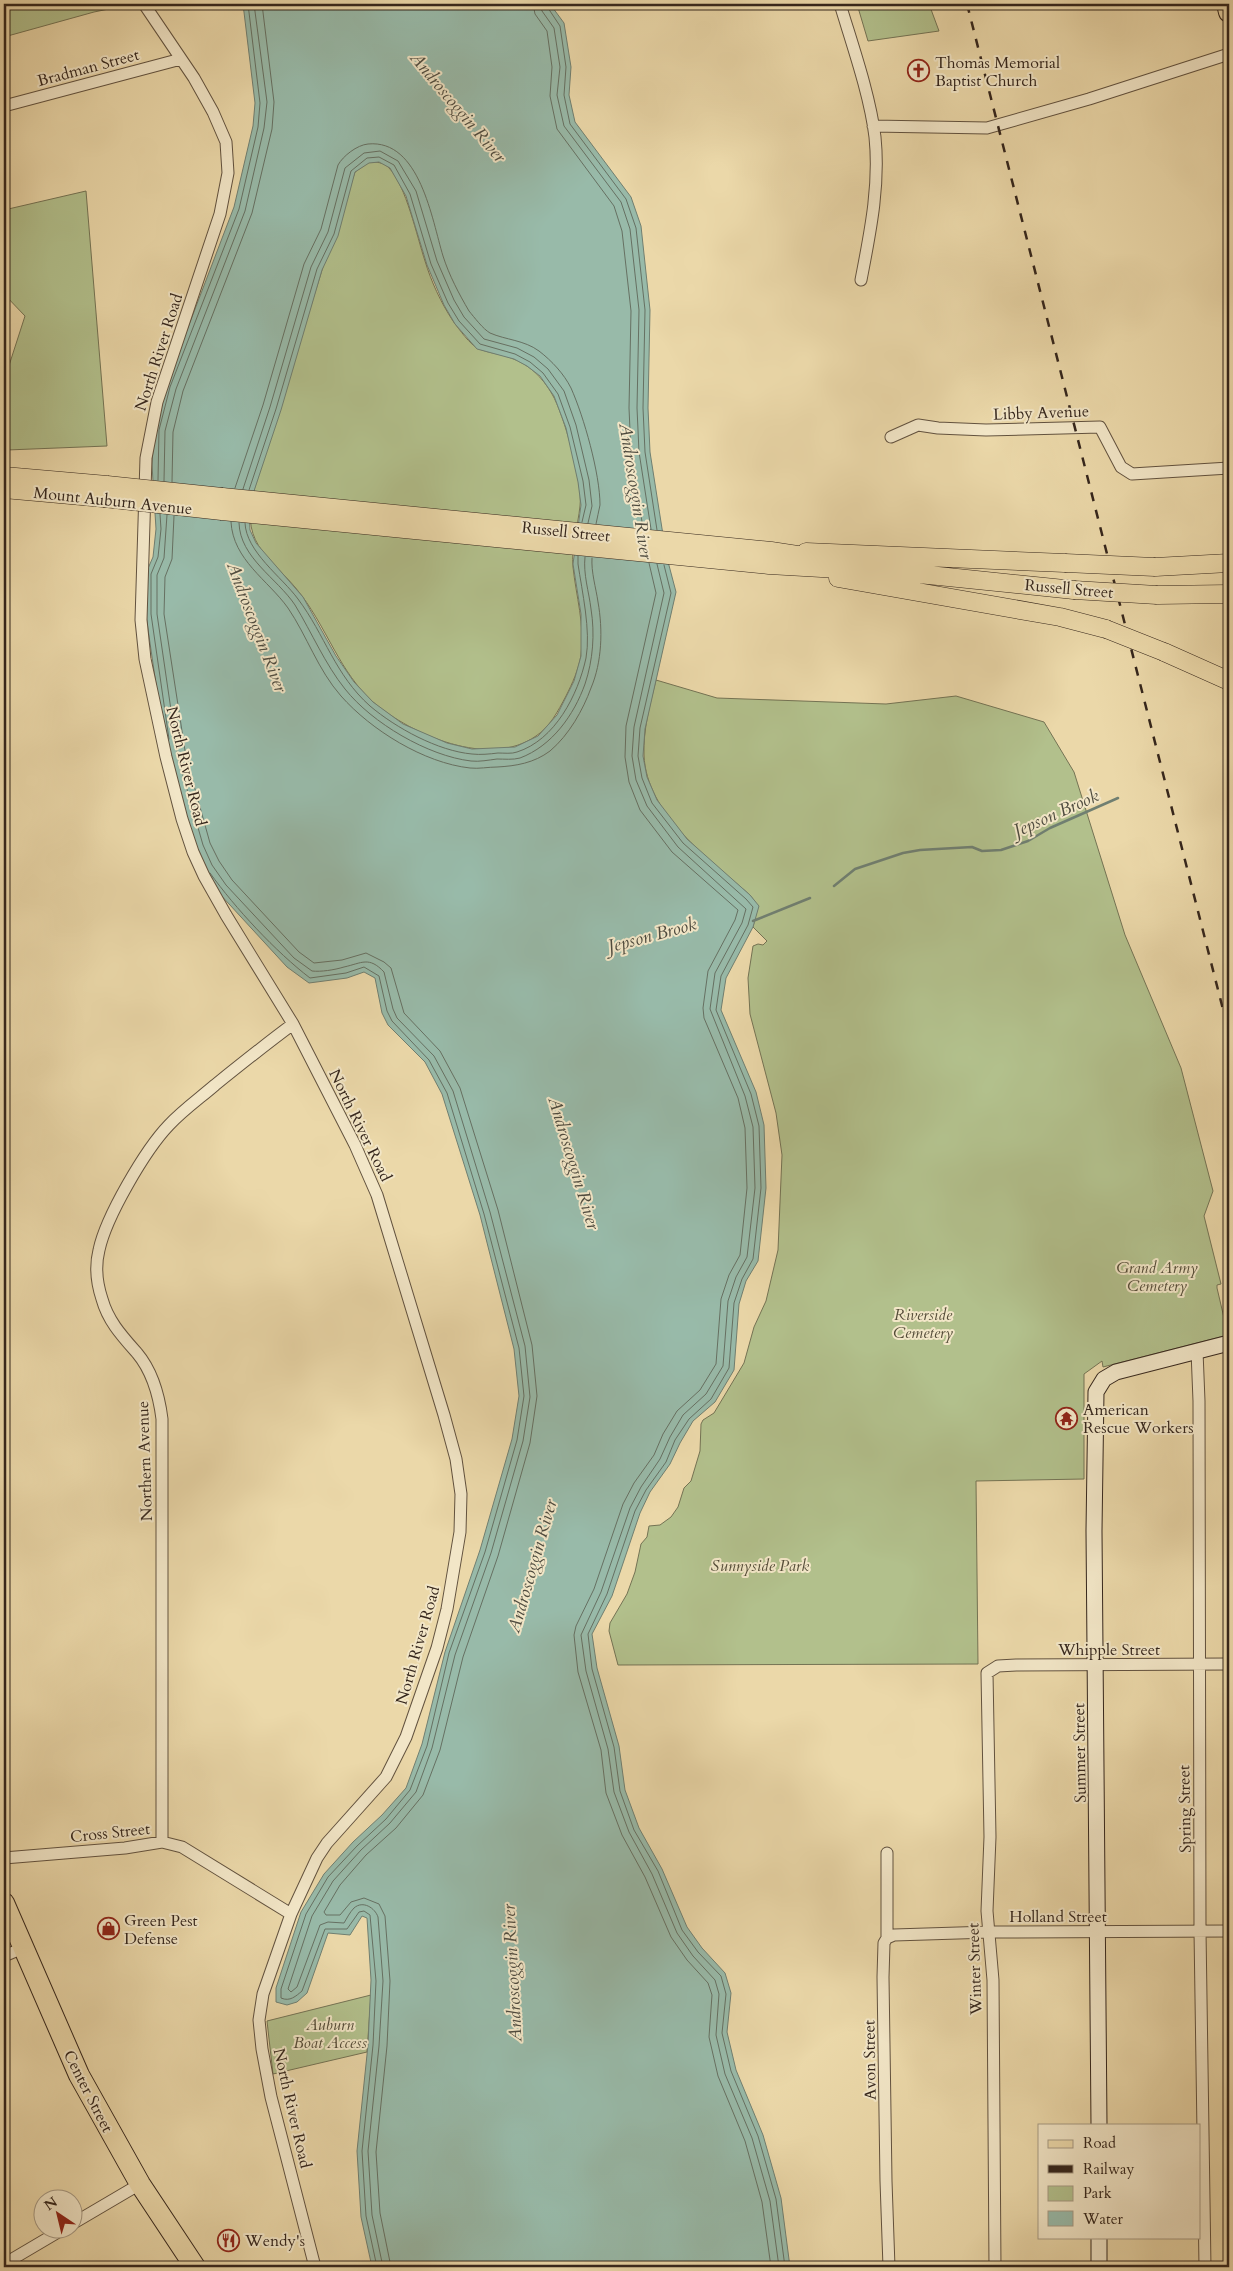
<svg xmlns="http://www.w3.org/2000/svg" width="1233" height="2271" font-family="Cardo,serif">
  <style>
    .green { fill: #b2c08c; stroke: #747354 }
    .water { fill: #98baa9; stroke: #707f71; fill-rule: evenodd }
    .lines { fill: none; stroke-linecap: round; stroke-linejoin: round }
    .shore { stroke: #667062; stroke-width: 1 }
    .stream { stroke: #707f71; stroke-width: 2.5 }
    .street-casing { stroke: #62523f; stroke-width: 13 }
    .secondary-casing { stroke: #35261c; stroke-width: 17 }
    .primary-casing { stroke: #35261c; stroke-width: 19 }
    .highway-casing { stroke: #35261c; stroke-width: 22 }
    .street { stroke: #f2e6c7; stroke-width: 11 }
    .secondary { stroke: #f2e6c7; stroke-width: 15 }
    .primary { stroke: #ebd8a9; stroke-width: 18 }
    .highway { stroke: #ebd8a9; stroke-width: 20 }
    .rail { stroke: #35261c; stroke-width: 2.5; stroke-dasharray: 9 9; stroke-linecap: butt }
    .primary-bridge-casing { stroke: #35261c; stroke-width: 19; stroke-linecap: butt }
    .primary-bridge { stroke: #ebd8a9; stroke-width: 18 }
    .labels { text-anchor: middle; stroke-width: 4; stroke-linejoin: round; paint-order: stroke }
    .poi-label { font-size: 16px; fill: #35261c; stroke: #f2e6c7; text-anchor: start }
    .street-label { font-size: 16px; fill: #35261c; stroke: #f2e6c7 }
    .park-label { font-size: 16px; font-style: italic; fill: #544c38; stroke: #f2e6c7 }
    .water-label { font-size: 18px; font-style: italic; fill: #4e4b3f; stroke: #f2e6c7 }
  </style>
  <rect width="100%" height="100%" fill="#ebd8a9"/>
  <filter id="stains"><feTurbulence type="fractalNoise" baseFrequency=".004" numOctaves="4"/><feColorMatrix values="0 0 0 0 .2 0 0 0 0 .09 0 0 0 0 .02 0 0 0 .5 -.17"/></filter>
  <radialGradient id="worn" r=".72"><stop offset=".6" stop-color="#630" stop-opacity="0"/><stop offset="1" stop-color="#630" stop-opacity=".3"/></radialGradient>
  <!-- green -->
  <path class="green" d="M4,4H133L94,12L4,37Z
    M857,4H929L939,31L868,41Z
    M369,162C376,162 384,162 389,168C406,185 417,237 425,261C431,281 441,303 453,321C459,329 470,345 479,349C489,353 501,354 511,358C529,364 543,378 552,394C564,414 583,484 580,506C578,526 571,547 573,567C576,596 585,625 581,655C579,669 572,684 566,696C558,711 550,727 536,736C489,769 412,735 373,702C340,672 328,631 302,596C274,558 240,548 253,493L322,270L355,172Z
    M86,191L107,446L7,450L4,436V381L25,316L4,294V210Z
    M656,680L717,698L886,704L956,696L1044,722L1074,772L1125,935L1181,1068L1213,1191L1204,1216L1221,1284L1217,1285V1288L1228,1335L1103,1367L1102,1361L1084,1374V1479L976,1481L978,1664L618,1665L609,1631L610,1623L627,1594L635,1572L641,1544L647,1537L649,1526L660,1525L671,1517L678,1507L684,1488L691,1481L700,1451L701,1424L703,1420L714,1413L744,1363L754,1327L766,1301L778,1250L782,1155L776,1113L750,1014L748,978L753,946L758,944L763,945L767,941L753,927L758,906L750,895C710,860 646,814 644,755C643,730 650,704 656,680Z
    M371,1995L367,2052L273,2074L267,2021Z"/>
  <!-- water -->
  <path class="water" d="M243,4H550L564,23L571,67L569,95L575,122L631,197L641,226L650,310L648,408L650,452L666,554L676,592L645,729L643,756L647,777L657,800L687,839L750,895L759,906L753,927L726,978L721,1010L756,1092L764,1125L766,1188L758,1261L746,1281L739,1304L734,1370L715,1402L693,1421L680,1443L670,1464L650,1492L640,1513L612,1596L592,1634L597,1668L619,1746L625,1790L639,1828L662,1869L687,1927L702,1948L725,1973L731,1993L727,2032L736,2070L763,2135L781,2198L790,2267H372L361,2217L357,2151L368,2045L371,1980L367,1918L362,1916L350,1935L328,1933L307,1993L297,2002L287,2005L276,2002V1988L301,1912L324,1874L353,1842L382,1815L406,1788L422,1744L445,1652L480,1550L512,1439L519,1396L514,1349L480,1215L442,1094L425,1062L388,1025L382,1013L375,978L364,972L347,978L309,983L287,967L218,892L203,871L167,761L146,615V573L153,557L156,529L152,465L154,429L166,385L234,207L253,126L255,103ZM379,162L390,168L406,196L427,265L444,305L455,324L477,349L514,359L527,366L540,376L554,396L566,428L578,482L581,505L573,564L581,614V656L574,681L557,715L538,736L515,747L472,749L447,743L403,724L373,702L354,682L336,656L303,597L256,543L250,530L249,510L253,494L281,410L322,270L338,236L355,172L369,163Z"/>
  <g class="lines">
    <!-- shore -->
    <path class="shore" d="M533,4L535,14L547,31L552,67L550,96L557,129L614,206L622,231L631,311L629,408L631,453L643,528
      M540,4L542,11L554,28L560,67L557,95L564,126L621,202L630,229L639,310L637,408L639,452L651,529
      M547,4L548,8L560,26L566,67L564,95L570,124L626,199L636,228L645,310L643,408L645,452L657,530
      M158,480L159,430L170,387L239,209L258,127L260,103L248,4
      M164,481L165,431L176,389L245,211L264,128L267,102L254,4
      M172,482L173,432L183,391L252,213L272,129L274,102L262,4
      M235,488L263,405L304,264L321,229L338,165C343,156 357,145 368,144C420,139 432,220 443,256C449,275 459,294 469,311C474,317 483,329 490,333C506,340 524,340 539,351C552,361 564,374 571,388C584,417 600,474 600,505C599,511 597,518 596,524
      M243,489L270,407L311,267L328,232L345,168L364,153L380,151L398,161L416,191L437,261L454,300L464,317L484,339L517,348L534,357L548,369L564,391L576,425L589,480L592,506L588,523
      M249,490L276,409L317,269L334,234L351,171L367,158L379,157L394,165L410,194L431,264L448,303L459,321L480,344L515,354L530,362L543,373L558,394L570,427L583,481L586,505L582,522
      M160,514L161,529L158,557L151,574V614L169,739
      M167,515L164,558L157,575V614L178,758L203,845L212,865L226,885L294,958L312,971C321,972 334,970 344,967C362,963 369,956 384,972L393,1009L397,1018L434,1056L453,1091L490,1212L525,1346L530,1397L523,1441L491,1553L455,1655L432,1748L416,1792L390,1823L361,1850L333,1881L312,1916L288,1989L291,1992L297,1987L320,1925L328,1922L344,1923C347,1918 350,1912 354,1908C363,1900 375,1908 378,1917L383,1981L379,2046L368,2151L372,2215L383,2267
      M174,516L172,559L165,577L164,614L186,757L210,843L219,861L232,880L299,952L314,963L342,960L366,953L384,962L391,968L404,1013L440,1051L460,1088L498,1210L532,1345L537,1396L530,1443L498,1556L463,1657L440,1750L423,1795L396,1828L366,1855L340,1885L324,1912L326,1915H340L351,1902L364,1898L379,1904L385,1916L390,1981L387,2046L376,2152L380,2213L391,2267
      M231,522C233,560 268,580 288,608C307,636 318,670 341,696C371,730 424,763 470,768C479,769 488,767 497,767C516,766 534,763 550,751C569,735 583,710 591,688C602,662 603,630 598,602C596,588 591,572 592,558
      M239,523C240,558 277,578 295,605C312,633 325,664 345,689C372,723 428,756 471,761C479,762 489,760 497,759C504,759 513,760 520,758C552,746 574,715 585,684C593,660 595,634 591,609C589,592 583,574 585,557
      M245,523C246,552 282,577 298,599C325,635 335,675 370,706C396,728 438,751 472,754C480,755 490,754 498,753C504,753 512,754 517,752C555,740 578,695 586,658C591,631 582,591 578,564V556
      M649,563L656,593L626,726L625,757L629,782L640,810L672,852L738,910L735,920L708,971L703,1008L704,1018L738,1098L745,1128L747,1188L740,1255L729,1275L721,1299L716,1364L700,1390L677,1411L663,1434L654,1455L634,1483L623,1504L594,1589L576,1626L574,1635L578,1672L601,1750L606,1793L622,1835L645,1877L671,1937L687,1960L708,1983L712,1995L709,2037L718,2076L745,2141L762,2202L771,2267
      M657,564L664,593L634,727L632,756L636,780L647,806L678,847L746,909L742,923L715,973L710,1009L745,1096L753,1127L755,1188L747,1257L736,1277L728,1301L723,1366L706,1394L683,1415L670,1437L660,1459L641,1487L630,1508L601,1592L581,1635L586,1671L608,1749L614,1792L629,1832L652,1874L677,1933L693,1956L715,1980L719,1994L716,2035L725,2074L752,2138L770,2201L779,2267
      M664,565L671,593L640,728L638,756L642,778L652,803L683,843L746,899L753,907L748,925L721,976L716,1010L751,1094L759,1126L761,1188L753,1259L742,1279L734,1303L729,1368L711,1399L689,1419L675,1440L666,1462L646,1490L635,1511L607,1594L588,1634L592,1669L614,1747L620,1791L634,1830L658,1871L682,1930L698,1952L721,1976L726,1994L722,2033L731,2071L758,2136L776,2199L785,2267
      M210,873C235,908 276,952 310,978L346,973L364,967L379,976L387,1011L392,1021L429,1060L447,1093L484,1214L519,1348L524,1396L517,1440L485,1552L449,1653L427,1746L410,1790L386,1819L357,1846L328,1877L306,1914L281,1989V1998C290,2002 296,1996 302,1991L325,1929H347L359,1912L364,1911L370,1915L376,1981L373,2045L362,2151L366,2216L377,2267"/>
    <!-- stream -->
    <path class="stream" d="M834,886L855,869L903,853L920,850L972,847L982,851L1001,850L1028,841L1050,828L1118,798
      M753,921L810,898"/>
    <defs>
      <path id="street" d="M144,4L194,78L213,112L226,142L228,173L220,214L157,402L146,458L141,620L145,659L166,757L182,819L193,852L204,876L226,915L293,1024L355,1145L377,1195L444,1415L456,1459L461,1494L460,1532L447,1609L437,1648L406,1737L386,1777L327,1843L317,1858L291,1914L263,1994L259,2020L262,2049L271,2097L315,2267
        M840,4C852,44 870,95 875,137C880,186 870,233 861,280
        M4,106L181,59
        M873,126L987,128L1089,99L1229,54
        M891,437L918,425L938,428L986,430L1100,427L1121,467L1132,474L1229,468
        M1197,1351L1199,1401L1200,1931L1205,2267
        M162,1842V1419C159,1395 153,1372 137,1353C122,1336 108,1321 102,1299C97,1284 95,1266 99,1250C106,1217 145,1150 169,1125C183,1110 200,1098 215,1085C241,1064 266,1044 293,1024
        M887,1853V1938L884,1943L883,1977L886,2181L889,2267
        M4,1858L125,1848L162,1842L182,1847L291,1914
        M887,1938L894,1935L990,1932L1229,1931
        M4,1956L23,1948
        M72,2224L140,2184
        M4,2264L65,2228
        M995,2267L993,1980L987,1911L990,1837L987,1673L998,1666L1016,1665L1229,1664"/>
      <path id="secondary" d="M1099,2125L1094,1531L1096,1392L1104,1379L1116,1372L1229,1343
        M1099,2237V2267"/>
      <path id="primary" d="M4,476L107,485
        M4,489L104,498
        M222,497L771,551L817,558
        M222,511L769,565L909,573L1074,590
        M806,552L1065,563
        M1155,567L1229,563
        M838,578L1060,617L1106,629
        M1157,595L1229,594
        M1164,652L1229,681"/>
      <path id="highway" d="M1227,4L1229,12
        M4,1903L79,2075L140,2184L195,2267"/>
    </defs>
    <!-- street casing -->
    <use href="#street" class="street-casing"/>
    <!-- secondary casing -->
    <use href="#secondary" class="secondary-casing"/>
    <!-- primary casing -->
    <use href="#primary" class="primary-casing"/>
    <!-- highway casing -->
    <use href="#highway" class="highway-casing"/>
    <!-- street -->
    <use href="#street" class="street"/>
    <!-- secondary -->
    <use href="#secondary" class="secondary"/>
    <!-- primary -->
    <use href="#primary" class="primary"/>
    <!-- highway -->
    <use href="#highway" class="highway"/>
    <!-- rail -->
    <path class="rail" d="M967,4L1229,1033"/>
    <defs>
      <path id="primary-bridge" d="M107,485L222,497
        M104,498L222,511
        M1065,563L1155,567
        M1074,590L1157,595
        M1106,629L1164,652"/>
    </defs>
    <!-- primary-bridge casing -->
    <use href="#primary-bridge" class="primary-bridge-casing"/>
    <!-- primary-bridge -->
    <use href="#primary-bridge" class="primary-bridge"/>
  </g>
  <!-- icons -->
  <defs>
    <symbol id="church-ring" viewBox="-11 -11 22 22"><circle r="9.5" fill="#f2e6c7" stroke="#8f2418" stroke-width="1.5"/><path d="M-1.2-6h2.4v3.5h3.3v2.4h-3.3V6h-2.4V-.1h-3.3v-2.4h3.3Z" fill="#8f2418"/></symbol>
    <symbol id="temple-ring" viewBox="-11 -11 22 22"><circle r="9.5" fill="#f2e6c7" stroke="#8f2418" stroke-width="1.5"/><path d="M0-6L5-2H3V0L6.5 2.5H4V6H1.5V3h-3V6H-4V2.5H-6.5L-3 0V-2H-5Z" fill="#8f2418"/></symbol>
    <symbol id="shop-ring" viewBox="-11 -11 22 22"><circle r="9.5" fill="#f2e6c7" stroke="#8f2418" stroke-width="1.5"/><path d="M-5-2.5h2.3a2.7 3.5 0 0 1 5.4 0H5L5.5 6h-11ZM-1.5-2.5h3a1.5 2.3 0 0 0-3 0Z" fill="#8f2418"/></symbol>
    <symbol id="restaurant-ring" viewBox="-11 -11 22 22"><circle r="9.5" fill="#f2e6c7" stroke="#8f2418" stroke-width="1.5"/><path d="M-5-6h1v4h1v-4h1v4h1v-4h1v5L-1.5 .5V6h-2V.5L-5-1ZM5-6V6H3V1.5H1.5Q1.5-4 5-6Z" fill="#8f2418"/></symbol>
  </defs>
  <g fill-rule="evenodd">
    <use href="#church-ring" x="906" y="58" width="25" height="25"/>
    <use href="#temple-ring" x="1054" y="1406" width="25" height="25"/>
    <use href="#shop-ring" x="96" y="1916" width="25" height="25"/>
    <use href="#restaurant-ring" x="216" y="2228" width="25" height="25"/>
  </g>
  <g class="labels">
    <!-- poi labels -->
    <g class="poi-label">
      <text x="935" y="68">Thomas Memorial<tspan x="935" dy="18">Baptist Church</tspan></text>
      <text x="1083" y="1415">American<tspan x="1083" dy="18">Rescue Workers</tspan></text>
      <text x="124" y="1926">Green Pest<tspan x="124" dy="18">Defense</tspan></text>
      <text x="245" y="2246">Wendy's</text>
    </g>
    <!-- street labels -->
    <g class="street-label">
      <text transform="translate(88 67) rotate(-15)" y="6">Bradman Street</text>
      <text transform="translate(158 352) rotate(-72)" y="6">North River Road</text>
      <text transform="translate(1041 412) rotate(-2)" y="6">Libby Avenue</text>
      <text transform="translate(113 500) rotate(6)" y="6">Mount Auburn Avenue</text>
      <text transform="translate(566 531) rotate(6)" y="6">Russell Street</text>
      <text transform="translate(1069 588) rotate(5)" y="6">Russell Street</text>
      <text transform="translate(187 766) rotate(76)" y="6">North River Road</text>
      <text transform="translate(361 1125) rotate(64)" y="6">North River Road</text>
      <text transform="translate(144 1461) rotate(-92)" y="6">Northern Avenue</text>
      <text transform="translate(417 1645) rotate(-74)" y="6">North River Road</text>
      <text x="1109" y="1655">Whipple Street</text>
      <text transform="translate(1079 1753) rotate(-91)" y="6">Summer Street</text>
      <text transform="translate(1184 1809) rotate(-91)" y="6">Spring Street</text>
      <text transform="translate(110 1832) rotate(-6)" y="6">Cross Street</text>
      <text x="1058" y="1922">Holland Street</text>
      <text transform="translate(974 1969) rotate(-92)" y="6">Winter Street</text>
      <text transform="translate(869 2060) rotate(-91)" y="6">Avon Street</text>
      <text transform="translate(89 2091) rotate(63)" y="6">Center Street</text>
      <text transform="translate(293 2108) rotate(77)" y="6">North River Road</text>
    </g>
    <!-- park labels -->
    <g class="park-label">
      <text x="1157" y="1273">Grand Army<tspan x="1157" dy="18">Cemetery</tspan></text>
      <text x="923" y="1320">Riverside<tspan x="923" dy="18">Cemetery</tspan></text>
      <text x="760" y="1571">Sunnyside Park</text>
      <text x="330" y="2030">Auburn<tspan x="330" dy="18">Boat Access</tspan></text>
    </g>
    <!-- water labels -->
    <g class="water-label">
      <text transform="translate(458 107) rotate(50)" y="6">Androscoggin River</text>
      <text transform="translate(636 491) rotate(81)" y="6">Androscoggin River</text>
      <text transform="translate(257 627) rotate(69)" y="6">Androscoggin River</text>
      <text transform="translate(1056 813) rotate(-24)" y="6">Jepson Brook</text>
      <text transform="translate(652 935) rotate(-15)" y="6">Jepson Brook</text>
      <text transform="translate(574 1163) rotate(73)" y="6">Androscoggin River</text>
      <text transform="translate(532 1566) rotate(-74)" y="6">Androscoggin River</text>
      <text transform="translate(512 1973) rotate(-93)" y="6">Androscoggin River</text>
    </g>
  </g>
  <!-- margin -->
  <rect width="1233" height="2271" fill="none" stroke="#ebd8a9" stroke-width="20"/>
  <rect x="5" y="5" width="1223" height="2261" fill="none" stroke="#35261c" stroke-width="2.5"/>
  <rect x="10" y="10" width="1213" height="2251" fill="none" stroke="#35261c"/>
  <!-- legend -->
  <rect x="1038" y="2124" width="162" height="115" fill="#f2e6c7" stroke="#a69983"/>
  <rect x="1048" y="2140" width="25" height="8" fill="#ebd8a9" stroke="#a69983"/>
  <text x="1083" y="2148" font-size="15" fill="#35261c">Road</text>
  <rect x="1048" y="2165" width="25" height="8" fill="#35261c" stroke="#a69983"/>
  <text x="1083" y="2174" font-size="15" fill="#35261c">Railway</text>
  <rect x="1048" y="2186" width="25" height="15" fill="#b2c08c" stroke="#a69983"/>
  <text x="1083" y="2198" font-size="15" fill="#35261c">Park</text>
  <rect x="1048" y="2211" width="25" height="15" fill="#98baa9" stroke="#a69983"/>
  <text x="1083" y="2224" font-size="15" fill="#35261c">Water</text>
  <!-- north arrow -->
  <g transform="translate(58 2214) rotate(325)"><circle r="24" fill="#f2e6c7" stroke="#a69983"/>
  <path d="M0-4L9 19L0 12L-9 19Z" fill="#8f2418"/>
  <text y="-8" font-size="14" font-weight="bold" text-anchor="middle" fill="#35261c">N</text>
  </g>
  <rect width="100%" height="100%" filter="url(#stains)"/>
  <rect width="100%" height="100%" fill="url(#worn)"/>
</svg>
